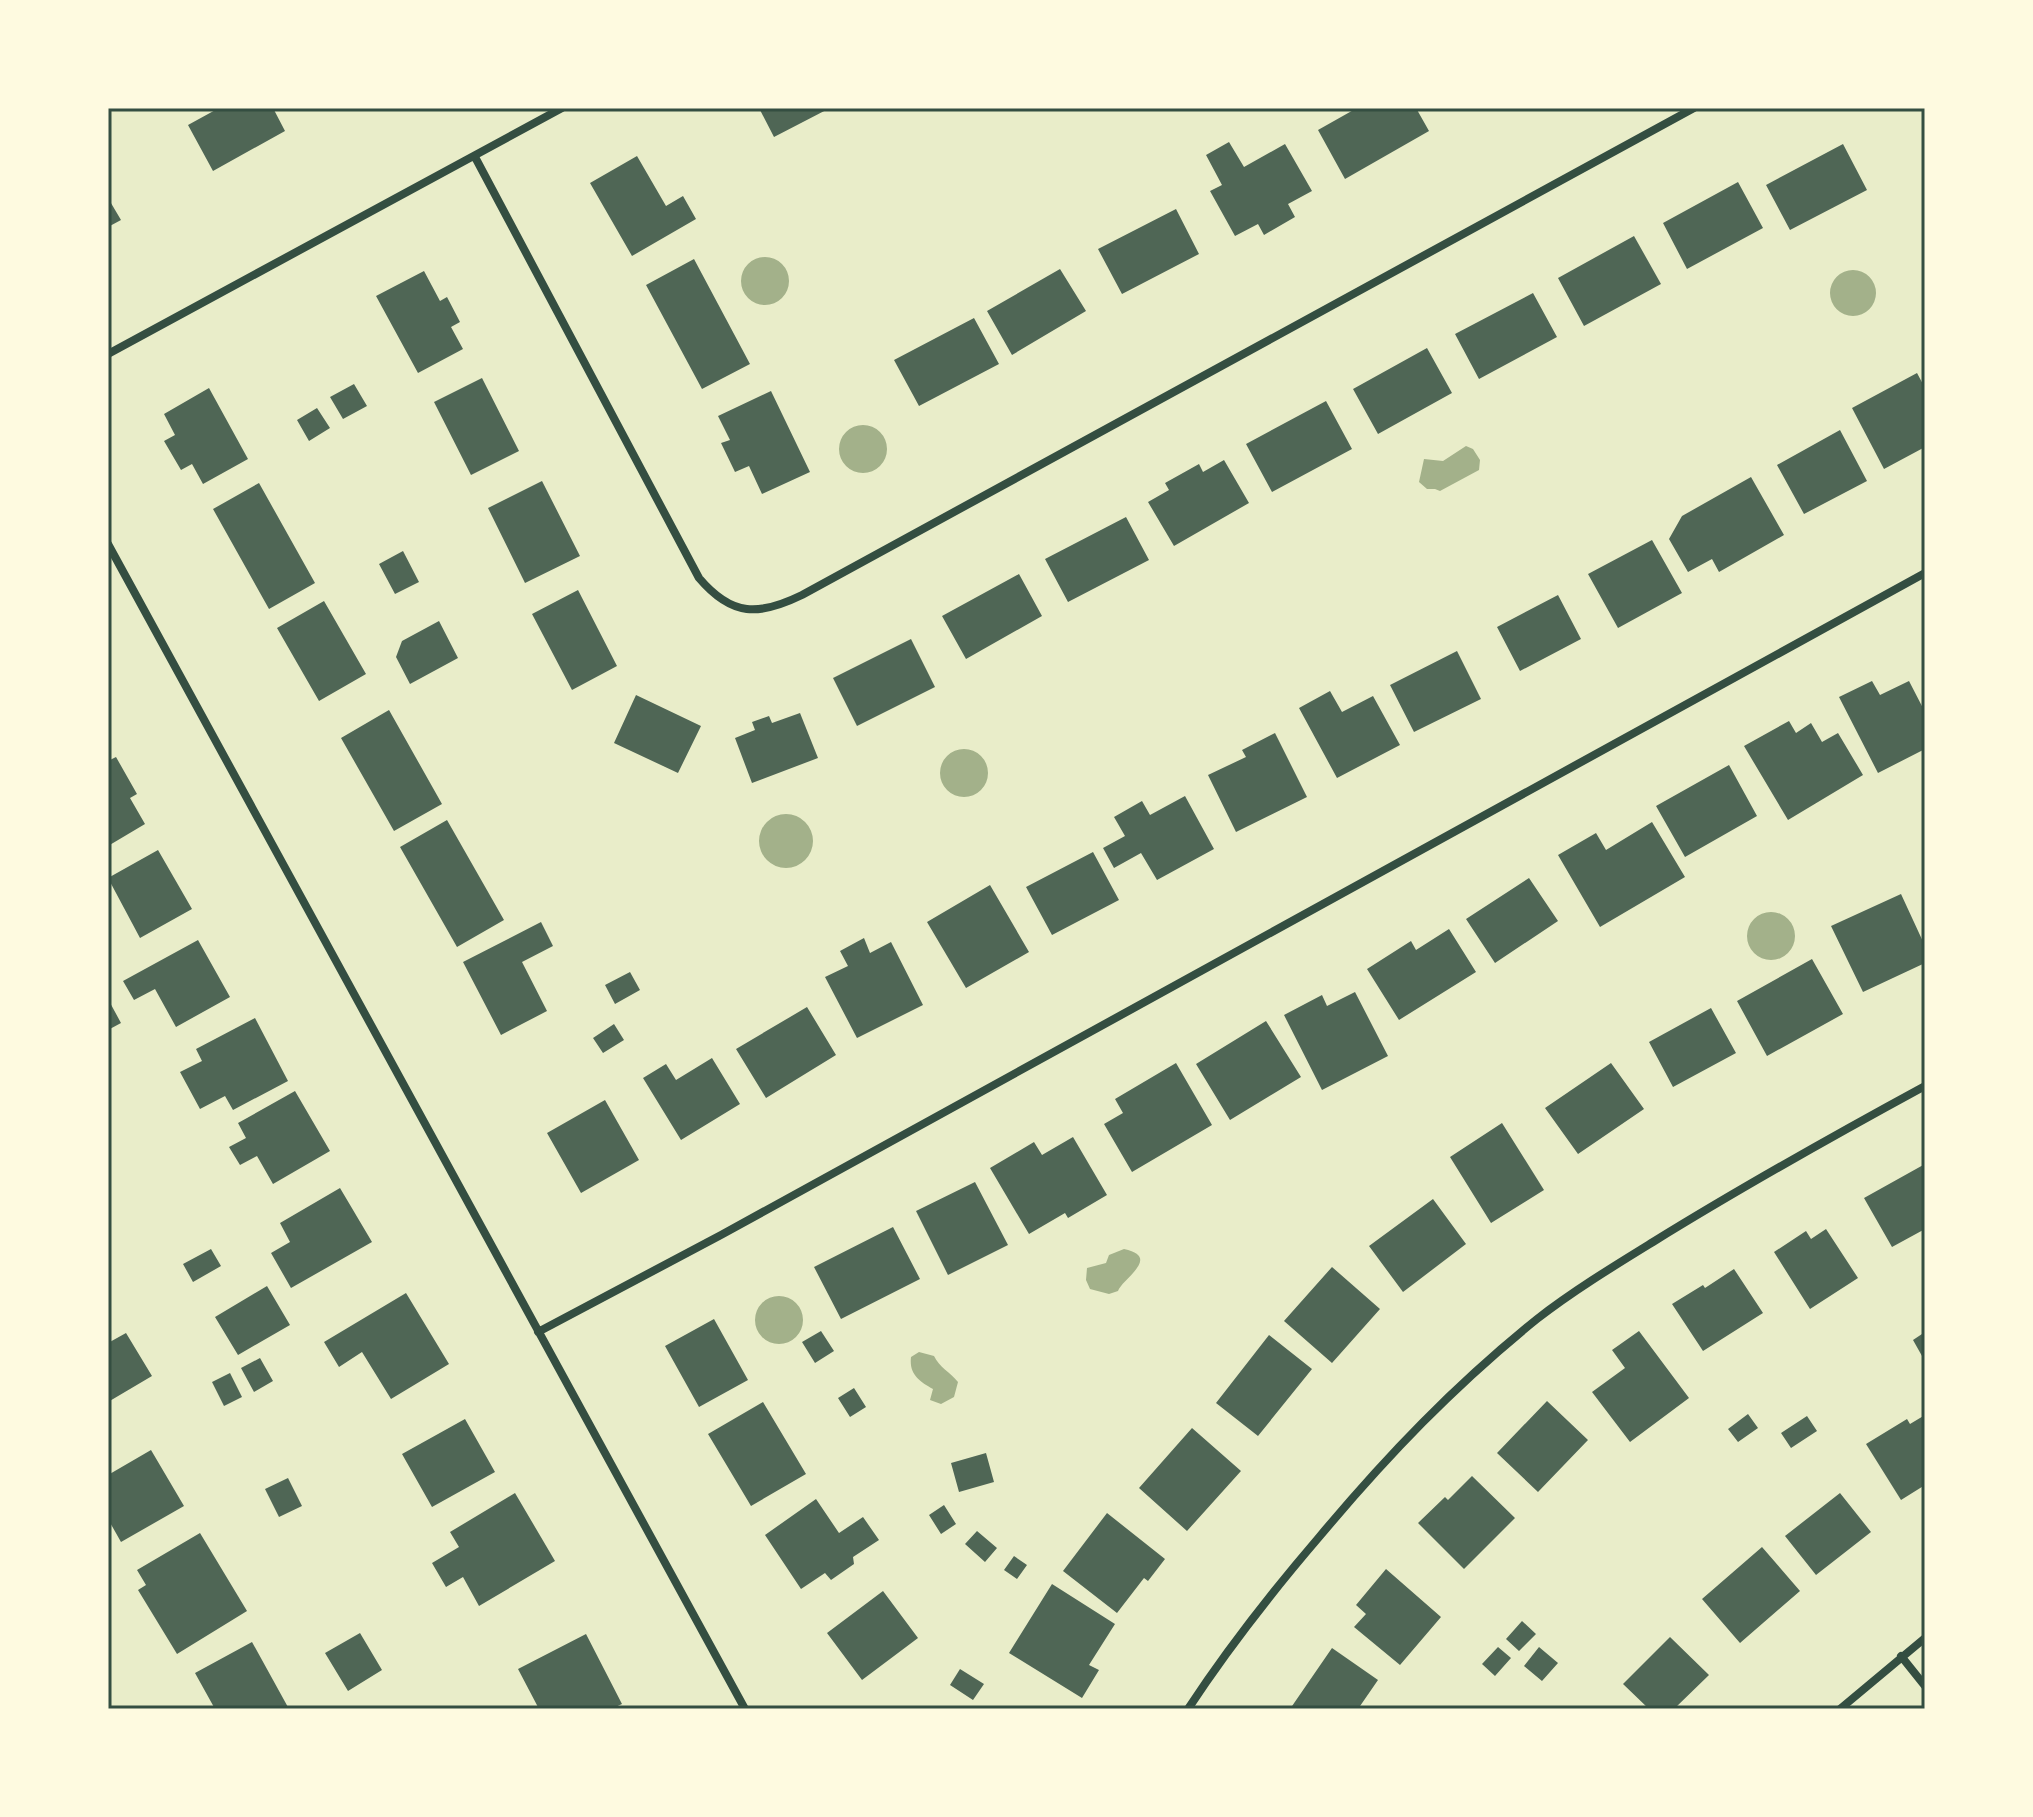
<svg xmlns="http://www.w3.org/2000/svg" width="2033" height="1817" font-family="'Open Sans',sans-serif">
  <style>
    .water { fill: #a3b18a }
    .building { fill: #4f6655 }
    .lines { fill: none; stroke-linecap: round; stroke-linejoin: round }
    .minor { stroke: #344e41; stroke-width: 8 }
    .neatline { fill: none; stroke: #344e41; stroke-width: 3 }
  </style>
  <rect width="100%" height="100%" fill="#e9edc9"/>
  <!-- water -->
  <path class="water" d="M741 281a24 24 0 1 1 48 0a24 24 0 1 1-48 0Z
    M1830 293a23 23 0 1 1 46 0a23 23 0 1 1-46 0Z
    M839 449a24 24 0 1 1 48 0a24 24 0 1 1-48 0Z
    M1466,446L1473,449L1480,460L1479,470L1440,491L1435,489H1427L1419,482L1424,459L1443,461Z
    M940 773a24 24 0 1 1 48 0a24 24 0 1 1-48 0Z
    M759 841a27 27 0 1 1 54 0a27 27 0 1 1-54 0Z
    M1747 936a24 24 0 1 1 48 0a24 24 0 1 1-48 0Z
    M1124,1249C1162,1257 1122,1279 1118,1291L1109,1294L1090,1289L1086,1280L1087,1268L1106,1263L1109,1255Z
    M755 1320a24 24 0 1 1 48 0a24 24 0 1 1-48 0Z
    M919,1352L934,1356C939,1367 950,1372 958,1382L954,1397L941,1404L930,1400L933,1389C919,1381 909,1374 911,1357Z"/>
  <!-- building -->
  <path class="building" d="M219,108H273L285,131L213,171L188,125Z
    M759,108H830L774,137Z
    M1357,108H1416L1429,131L1345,179L1318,130Z
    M1229,142L1244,167L1285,144L1312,191L1288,204L1295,217L1264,235L1258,224L1235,236L1210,191L1222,185L1206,155Z
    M1843,144L1867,190L1790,230L1766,185Z
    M637,156L666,206L683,196L696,219L632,256L590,183Z
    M1738,182L1763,228L1687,269L1663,223Z
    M108,198L121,220L108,227Z
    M1176,209L1199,254L1122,294L1098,249Z
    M1634,236L1661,284L1584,326L1558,278Z
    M694,259L750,364L702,389L646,285Z
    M1060,269L1086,311L1012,355L987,311Z
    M424,271L440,301L447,297L460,322L451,327L463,349L418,373L376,296Z
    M1533,293L1557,337L1479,379L1455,334Z
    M974,318L999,364L919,406L894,360Z
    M1427,348L1452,393L1378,434L1353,389Z
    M1917,373L1925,388V447L1884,469L1852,408Z
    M482,378L519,451L471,475L434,402Z
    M354,384L367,406L343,419L330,397Z
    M209,388L248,459L203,484L192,464L181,470L164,441L175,435L164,414Z
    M771,391L810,472L762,494L749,466L735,472L721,443L730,440L718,416Z
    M1326,401L1352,449L1272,492L1246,444Z
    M317,408L330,428L309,441L297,420Z
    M1840,430L1867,481L1804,514L1777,465Z
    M1224,460L1249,503L1174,546L1148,502L1169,490L1165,483L1199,464L1203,472Z
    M1751,477L1784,535L1719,572L1712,559L1688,572L1669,539L1682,516Z
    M542,481L580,556L525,583L488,508Z
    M259,483L315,583L269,609L213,509Z
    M1126,517L1149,560L1068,602L1045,559Z
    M1652,540L1682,593L1618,628L1588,574Z
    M403,551L419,582L395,594L379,564Z
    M1019,574L1042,616L966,659L942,616Z
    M578,590L617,666L572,690L532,614Z
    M1558,595L1581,639L1520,671L1497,627Z
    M324,601L366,674L319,701L277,628Z
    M439,621L458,658L410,684L396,657L402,641Z
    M911,639L935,687L857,726L833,678Z
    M1457,651L1481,699L1414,732L1390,685Z
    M1872,681L1880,695L1909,681L1925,712V749L1878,773L1839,697Z
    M1330,691L1342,712L1373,696L1400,745L1337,778L1299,708Z
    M636,695L701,726L678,773L614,743Z
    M389,710L442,804L394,831L341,738Z
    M800,713L818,758L752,783L735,738L755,730L752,722L769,716L772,723Z
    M1789,721L1796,733L1811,723L1822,742L1838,733L1863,775L1788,820L1744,746Z
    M1275,733L1307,797L1236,832L1208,775L1246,757L1242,750Z
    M116,757L137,794L130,798L145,824L108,846V761Z
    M1729,765L1757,816L1685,857L1656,806Z
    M1185,796L1214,849L1157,880L1141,853L1114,868L1103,848L1125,836L1114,817L1142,801L1150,815Z
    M447,820L504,920L457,947L400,847Z
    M1652,822L1685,877L1600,927L1558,855L1596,833L1606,850Z
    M158,850L192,909L140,938L108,878Z
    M1093,852L1119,900L1052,935L1026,887Z
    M1529,878L1558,921L1495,963L1466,919Z
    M990,885L1029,952L966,988L927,922Z
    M1901,894L1925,946V963L1863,992L1831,926Z
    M541,922L553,946L522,962L547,1011L501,1035L463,962Z
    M1449,929L1476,972L1399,1020L1367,969L1411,941L1416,950Z
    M864,938L870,953L891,942L923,1005L857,1038L825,977L848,966L840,951Z
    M198,940L230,997L176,1027L155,989L134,1000L123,981Z
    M1812,959L1843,1014L1767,1056L1737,1001Z
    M630,972L640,990L615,1004L605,985Z
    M1355,992L1388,1056L1322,1090L1284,1015L1322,995L1327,1006Z
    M108,999L121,1023L108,1030Z
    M807,1007L836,1055L766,1098L736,1049Z
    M1711,1008L1736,1053L1673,1087L1649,1042Z
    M255,1018L288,1081L233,1110L225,1096L200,1109L180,1072L202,1061L196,1049Z
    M1266,1021L1301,1077L1230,1120L1196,1064Z
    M614,1024L624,1040L603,1053L593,1038Z
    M712,1058L740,1104L681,1140L643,1078L666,1064L676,1080Z
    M1176,1063L1212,1125L1132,1172L1104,1124L1123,1113L1115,1099Z
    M1611,1063L1644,1109L1578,1154L1545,1108Z
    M295,1091L330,1151L273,1184L257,1156L240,1165L229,1147L246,1138L238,1123Z
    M605,1100L639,1160L581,1193L547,1133Z
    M1502,1123L1544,1190L1491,1223L1450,1157Z
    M1073,1137L1107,1195L1068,1218L1065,1213L1029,1234L990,1168L1034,1142L1042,1155Z
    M1925,1164V1229L1892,1247L1864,1198Z
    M975,1182L1008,1245L948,1275L916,1211Z
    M340,1188L372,1242L291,1288L271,1253L290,1242L280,1223Z
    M1433,1199L1466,1244L1403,1292L1369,1246Z
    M893,1227L920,1279L841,1319L814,1267Z
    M1826,1229L1858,1278L1810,1309L1774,1252L1806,1231L1811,1239Z
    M211,1249L221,1266L193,1282L183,1264Z
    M1332,1267L1380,1309L1332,1363L1284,1321Z
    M1734,1269L1763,1313L1703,1351L1672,1304L1703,1285L1705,1288Z
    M267,1286L290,1325L238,1355L215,1317Z
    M406,1293L449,1364L391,1399L362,1352L339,1367L324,1342Z
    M714,1319L748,1380L699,1407L665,1346Z
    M821,1331L834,1351L815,1363L802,1342Z
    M1639,1331L1689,1398L1630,1442L1592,1392L1625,1368L1612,1350Z
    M1925,1332V1355L1922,1356L1913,1340Z
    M126,1333L152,1376L108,1402V1343Z
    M1269,1335L1312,1369L1258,1436L1216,1403Z
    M260,1358L273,1381L254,1392L241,1368Z
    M230,1373L242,1397L224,1406L212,1382Z
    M854,1388L866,1407L850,1417L838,1398Z
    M1547,1401L1588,1440L1538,1492L1497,1453Z
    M763,1402L806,1474L751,1506L708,1434Z
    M1748,1414L1758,1428L1738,1442L1728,1429Z
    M1925,1415V1485L1901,1500L1866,1444L1907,1419L1910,1424Z
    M1807,1416L1817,1431L1791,1448L1781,1433Z
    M465,1419L495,1472L432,1507L402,1454Z
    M1192,1428L1241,1471L1187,1531L1139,1488Z
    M151,1450L184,1506L121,1542L108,1519V1475Z
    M986,1453L994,1482L959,1492L951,1463Z
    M1472,1476L1515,1518L1464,1569L1418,1523L1445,1497L1448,1500Z
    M288,1478L302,1506L279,1517L265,1489Z
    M515,1493L555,1561L479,1606L463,1577L446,1587L432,1563L459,1547L450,1532Z
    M1840,1493L1871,1532L1816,1575L1785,1536Z
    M816,1499L839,1533L863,1517L879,1540L853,1557L854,1564L831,1580L825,1573L801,1589L765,1535Z
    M944,1505L956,1524L941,1534L929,1515Z
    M1107,1513L1165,1559L1148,1581L1144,1578L1117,1613L1063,1571Z
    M977,1531L997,1548L985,1562L965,1544Z
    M200,1533L247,1611L177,1654L138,1590L146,1585L137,1570Z
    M1762,1547L1800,1591L1740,1643L1702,1599Z
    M1014,1556L1027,1565L1017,1579L1004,1570Z
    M1386,1569L1441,1617L1400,1665L1354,1627L1366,1614L1356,1605Z
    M1052,1584L1115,1624L1089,1665L1099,1670L1082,1698L1009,1653Z
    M883,1591L918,1638L862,1680L827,1633Z
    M1522,1621L1536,1634L1519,1651L1506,1639Z
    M360,1633L382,1670L348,1691L325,1653Z
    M586,1634L622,1704L611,1709H539L518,1669Z
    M1670,1637L1709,1675L1674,1709H1649L1623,1684Z
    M252,1642L289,1709H215L195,1673Z
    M1498,1647L1511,1658L1495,1676L1482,1664Z
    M1539,1647L1558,1663L1542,1681L1524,1666Z
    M1332,1648L1378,1680L1358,1709H1290Z
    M960,1669L984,1684L973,1700L950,1685Z"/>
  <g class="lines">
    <!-- minor -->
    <path class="minor" d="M475,157L699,578C732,617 759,616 802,595L1694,108
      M108,354L562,108
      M108,544L745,1709
      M538,1332L721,1235L1925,573
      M1901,1656L1925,1686
      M1188,1709C1228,1648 1272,1592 1320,1536C1387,1456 1455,1385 1537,1319C1573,1291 1614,1266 1653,1242C1742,1187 1833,1136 1925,1086
      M1840,1709L1925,1638"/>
  </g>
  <!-- border -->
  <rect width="2033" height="1817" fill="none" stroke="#fefae0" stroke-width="220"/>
  <rect x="110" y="110" width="1813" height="1597" class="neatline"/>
</svg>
